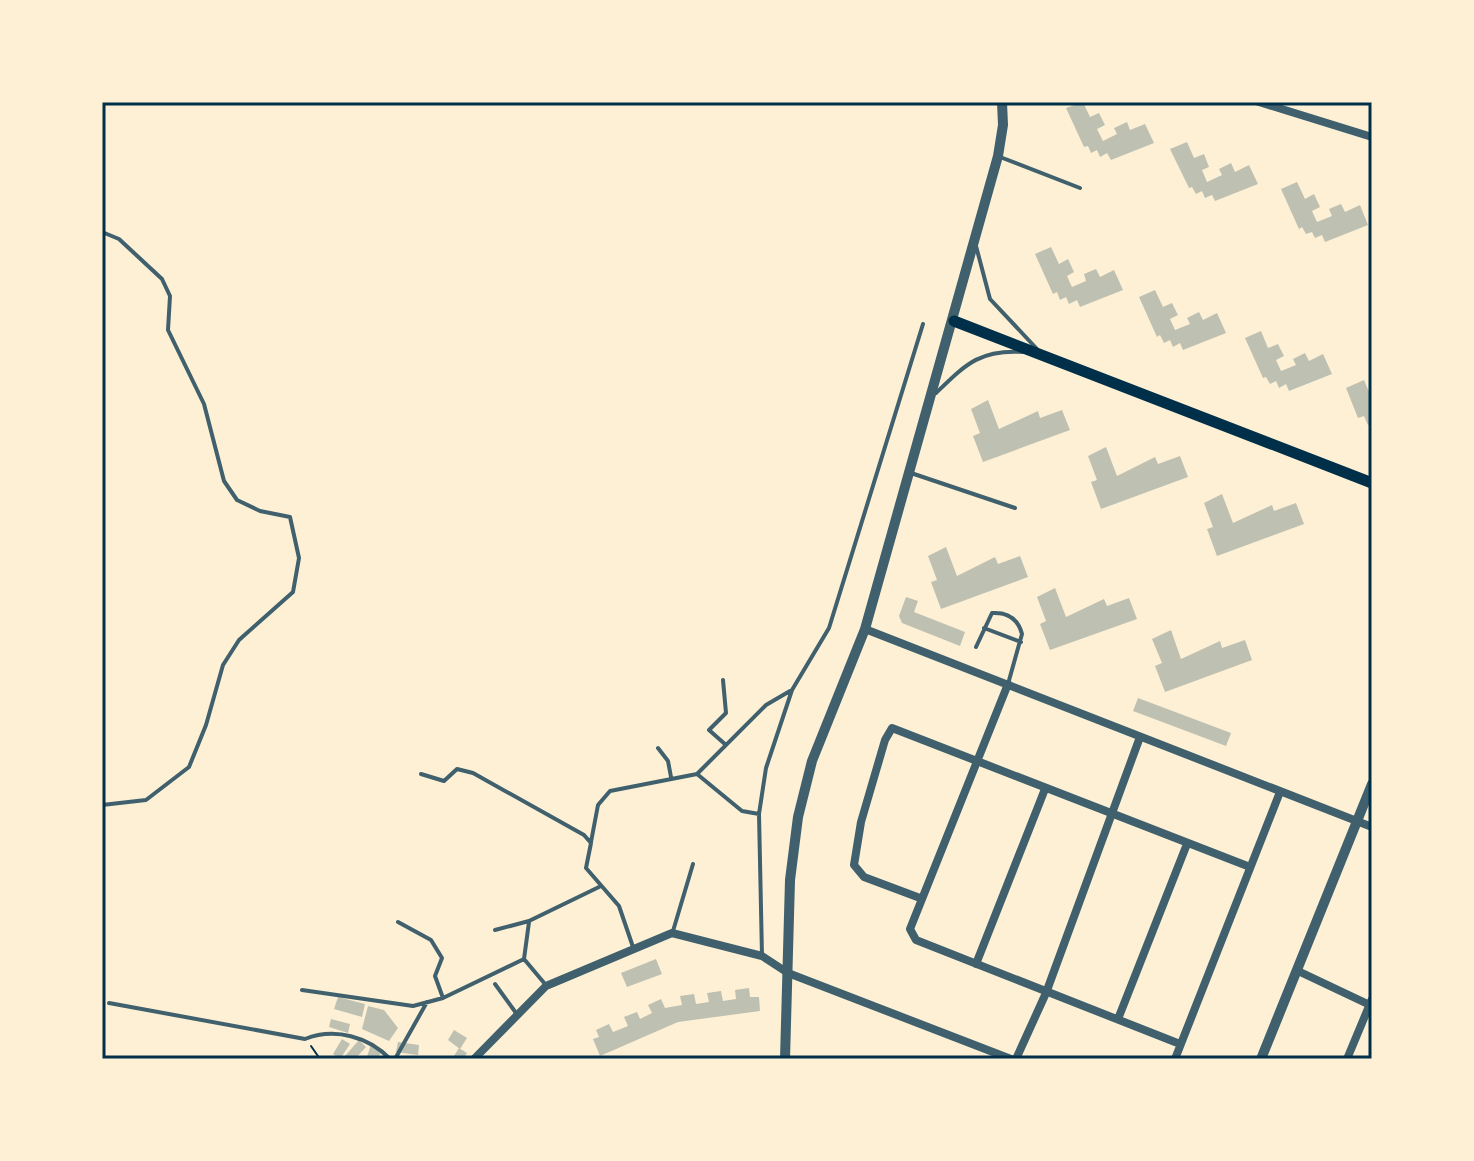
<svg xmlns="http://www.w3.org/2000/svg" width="1474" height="1161" font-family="Lato,sans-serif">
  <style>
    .building { fill: #bec0b2 }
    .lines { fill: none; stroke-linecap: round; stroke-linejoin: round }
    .path { stroke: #003049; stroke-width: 2 }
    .service { stroke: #3f606c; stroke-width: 4 }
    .minor { stroke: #3f606c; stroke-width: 8 }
    .tertiary { stroke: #3f606c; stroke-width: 10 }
    .secondary { stroke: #003049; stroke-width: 11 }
    .neatline { fill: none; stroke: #003049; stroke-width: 3 }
  </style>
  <rect width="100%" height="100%" fill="#fdf0d5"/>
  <!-- building -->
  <path class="building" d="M1083,102L1090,117L1099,113L1105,125L1097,129L1103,141L1117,134L1114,128L1127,122L1130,130L1145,124L1154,143L1111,160L1107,153L1100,157L1097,150L1091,153L1088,146L1084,147L1066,108Z
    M1187,142L1194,158L1204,154L1209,167L1202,170L1207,182L1222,175L1219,169L1231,163L1235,172L1249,165L1258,184L1215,201L1212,195L1205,198L1202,191L1196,194L1192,187L1189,188L1170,149Z
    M1297,182L1305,199L1314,194L1320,207L1312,211L1317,222L1332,216L1329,209L1341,204L1345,212L1360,205L1368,225L1325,242L1322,235L1315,238L1312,232L1306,234L1302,227L1299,229L1281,189Z
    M1051,247L1059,264L1068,259L1074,272L1067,276L1072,287L1086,281L1084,274L1096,269L1100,277L1114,270L1123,290L1080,307L1077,300L1069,304L1066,297L1060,300L1057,292L1053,294L1035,254Z
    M1155,290L1163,307L1172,303L1178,315L1170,319L1175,330L1190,324L1187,318L1199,312L1203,320L1217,313L1226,333L1183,350L1180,343L1173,347L1170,340L1164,343L1160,335L1157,337L1139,297Z
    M1261,331L1268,348L1278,344L1284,356L1276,360L1281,371L1296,365L1293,359L1305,353L1309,361L1323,354L1332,374L1289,391L1286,384L1279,388L1276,381L1270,384L1266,377L1263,378L1245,338Z
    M1364,380L1372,399V424L1368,425L1364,416L1358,418L1346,388Z
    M988,400L999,429L1038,411L1040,418L1062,410L1070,430L983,462L973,436L980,433L971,409Z
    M1106,447L1117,476L1155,457L1158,464L1180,456L1188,477L1101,509L1091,482L1097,480L1088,456Z
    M1222,494L1233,523L1272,505L1274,511L1296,503L1304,524L1217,556L1207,529L1213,527L1204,503Z
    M946,547L957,576L995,557L998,564L1020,556L1028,577L941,609L931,582L937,580L928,556Z
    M1055,588L1066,617L1104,599L1107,606L1129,598L1137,619L1050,650L1040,624L1046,621L1037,597Z
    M906,597L918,601L914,612L965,632L960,646L902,623L899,616Z
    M1171,630L1181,659L1220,641L1222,648L1245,640L1252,660L1165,692L1155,666L1162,663L1152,639Z
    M1138,698L1231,733L1226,746L1133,711Z
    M656,959L662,974L627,987L621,973Z
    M749,988L750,997H759L760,1011L678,1022L600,1056L593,1039L599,1037L596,1030L609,1024L613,1032L628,1026L624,1017L637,1012L640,1019L652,1013L648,1005L661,999L665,1008L682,1005L680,996L694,994L696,1004L709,1002L707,993L721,991L723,1001L736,999L735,990Z
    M338,997L365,1004L362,1017L334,1009Z
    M368,1006L384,1010L398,1028L389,1041L362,1029Z
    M331,1019L350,1024L348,1033L329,1027Z
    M454,1030L467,1038L460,1049L448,1040Z
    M342,1039L350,1044L340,1059L333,1054Z
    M359,1040L366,1047L355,1059H349L345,1056Z
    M398,1042L419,1045L418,1055L396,1052Z
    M371,1044L381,1053L376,1059L367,1057Z
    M459,1048L467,1053L463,1059H452Z"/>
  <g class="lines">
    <!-- path -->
    <path class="path" d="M311,1046L320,1059"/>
    <!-- service -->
    <path class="service" d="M1000,157L1080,188
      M102,232L119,239L162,279L170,296L168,330L204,404L224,481L237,500L260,511L290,517L299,558L293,592L239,640L223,665L206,725L189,767L146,800L102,805
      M976,246L990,299L1037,349
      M936,393C966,364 980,349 1024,352
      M911,473L1015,508
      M984,628L1021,642
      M976,647L992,613C1008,612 1018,619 1022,634L1008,684
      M723,680L726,713L709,730L726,745
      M658,748L668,761L671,777
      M421,774L444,781L457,769L473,773L584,835L591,843L586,868L619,906L633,947
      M697,774L742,811L759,814
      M591,842L598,805L610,791L697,774L766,705L790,691
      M398,922L431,940L442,958L435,976L443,998
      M495,930L529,921L599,887
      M673,931L693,864
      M762,956L759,814L766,768L792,690L829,628L923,324
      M524,959L529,922
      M495,984L516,1013
      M302,990L413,1006L443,998L524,959L545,984
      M109,1003L305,1039C335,1027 369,1037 390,1059
      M395,1059L427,1002"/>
    <!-- minor -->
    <path class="minor" d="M1259,102L1372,137
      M865,629L1372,827
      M1008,684L910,929L916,940L1180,1044
      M920,898L864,877L854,865L861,822L885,740L892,728L1250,867
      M976,964L1045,789
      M1298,971L1372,1006
      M1118,1019L1187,844
      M474,1059L546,986L672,933L762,956L788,973L1011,1059
      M1016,1059L1046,993L1140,737
      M1175,1059L1280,792
      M1347,1059L1372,999"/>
    <!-- tertiary -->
    <path class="tertiary" d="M785,1059L790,880L798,817L812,761L865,629L998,156L1003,125L1002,102
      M1261,1059L1372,784"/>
    <!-- secondary -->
    <path class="secondary" d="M954,321L1372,483"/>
  </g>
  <!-- border -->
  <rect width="1474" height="1161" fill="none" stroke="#fdf0d5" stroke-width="208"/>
  <rect x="104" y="104" width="1266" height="953" class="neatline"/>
</svg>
